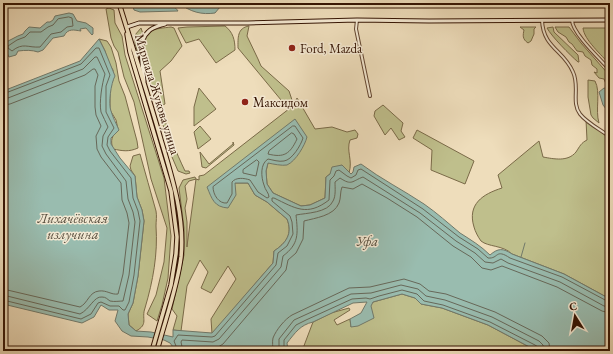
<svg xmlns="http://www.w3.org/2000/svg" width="613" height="354" font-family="'EB Garamond',serif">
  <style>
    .green { fill: #bfbf8c; stroke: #7a6a48; fill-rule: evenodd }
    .water { fill: #99bcaf; stroke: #71796a }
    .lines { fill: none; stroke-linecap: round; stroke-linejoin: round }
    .shore { stroke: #676859; stroke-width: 1 }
    .stream { stroke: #71796a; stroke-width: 1 }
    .minor-casing { stroke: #634631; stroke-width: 4 }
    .secondary-casing { stroke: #351403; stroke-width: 5 }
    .primary-casing { stroke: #351403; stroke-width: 5.5 }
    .minor { stroke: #f4e9d3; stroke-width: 2 }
    .secondary { stroke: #f4e9d3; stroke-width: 3 }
    .primary { stroke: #edb; stroke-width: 3.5 }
    .poi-dot { fill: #8f2418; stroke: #f4e9d3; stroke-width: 1.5 }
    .labels { text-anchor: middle; stroke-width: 3; stroke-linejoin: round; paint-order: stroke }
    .poi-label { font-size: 13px; fill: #351403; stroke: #f4e9d3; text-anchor: start }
    .street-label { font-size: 13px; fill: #351403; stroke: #f4e9d3 }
    .water-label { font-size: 14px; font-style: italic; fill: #584f3f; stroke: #f4e9d3 }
  </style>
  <rect width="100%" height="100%" fill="#edb"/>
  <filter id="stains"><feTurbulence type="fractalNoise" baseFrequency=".005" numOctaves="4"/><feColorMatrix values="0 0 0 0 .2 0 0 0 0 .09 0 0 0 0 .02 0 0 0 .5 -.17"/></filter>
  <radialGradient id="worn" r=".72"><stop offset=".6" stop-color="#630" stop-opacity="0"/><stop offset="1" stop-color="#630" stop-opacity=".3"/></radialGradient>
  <!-- green -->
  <path class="green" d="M109,8L114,10L115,23L122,36L125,55L164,178L171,236L168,278L162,305L157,321L147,314L156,295L164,262L167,228L151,179L134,102L124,77L118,52L114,46L111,38L106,9Z
    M225,26C233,32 235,40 235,50L216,63L199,39L186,43L178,28L187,27Z
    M249,26L247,36L258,59L261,66L289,91L292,100L286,106L238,48C238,38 237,28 249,26Z
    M171,27L174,28L182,46L171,61L160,71L165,104L160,106C156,95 147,80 145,69C143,61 142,39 148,33C154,28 164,28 171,27Z
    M520,27H536L534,29V34L531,41L528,43C522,39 523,35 524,30Z
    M553,27L554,32L578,55L579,62H578C570,55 552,37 547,28Z
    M555,27H569L581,43L610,76V88L606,84L604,79L599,78L594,72L597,73V69L592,65L591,60L585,56L583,52L577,51L572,44L569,42L566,37L558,32Z
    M141,28L143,34L140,41V60L135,44V35Z
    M583,28H610V65C602,55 584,40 583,28Z
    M99,39L107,41L111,47L116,63L119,81L125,96L137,141L138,148C129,152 123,151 113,149C110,140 112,136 118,129L116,120L110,110V87L113,80V70L108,62L105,51Z
    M588,80L595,81C601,92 595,110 599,123L593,118L591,115L588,97Z
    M199,88L216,109L194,126V107Z
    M297,98L315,129L332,127L347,132L355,130L358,134L357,138L350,140C346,151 353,160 349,173L342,165L326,177L325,198L310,205L301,206L273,193L267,184L266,171L268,163L307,137L235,183H248L255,195L267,202L287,219C293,234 286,243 274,251L273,263L212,334L211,319L236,279L228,266L211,293L201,288L208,272L200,260L187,286L181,331L173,330L177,316L172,309L184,255V228L179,188L183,180L195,177L196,179L199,180V176L204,175L294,105ZM196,179L187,246V247V222L185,208L187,199L185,186L189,181Z
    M383,105L403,123L401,131L405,137L399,140L391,128L385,135L374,116L375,111Z
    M163,113C168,133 176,152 185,171H189L190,173L186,174L178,171L172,157L160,114Z
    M586,120L610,139V299L564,274L512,254C503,245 488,247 481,241C478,237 475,231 474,227C467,204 483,194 502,188L498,175L539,141L543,157C554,159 568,162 576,152C580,146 581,143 587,140Z
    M200,126L211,139L198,149L194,132Z
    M417,130L474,161L465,184L431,170L432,150L413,138Z
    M233,142L234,145L206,168L202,167L200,152L209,164L233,144Z
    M140,154C145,173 151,192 156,211C157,216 156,221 156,226C158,254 153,281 145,308C141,319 149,324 136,331L129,325L128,314L133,303L138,276L144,221L142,210L137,197L135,176L131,170L130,166L133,156Z
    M402,294L415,298L421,304L442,308L488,325L537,351H302L313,322L331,313L349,308L350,310L334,320L337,325L350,319L351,327L373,302Z"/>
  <!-- water -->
  <path class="water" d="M132,3C144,3 172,0 178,11L140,12L134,10Z
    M179,3H226L225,5L220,7L215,13C202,15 190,12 179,3Z
    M487,3H514L513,5H506V7C501,6 491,6 487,3Z
    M69,13L73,14L77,21L86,23L93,28V34L92,35L86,28L80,29L81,31C74,30 68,28 64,36L53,38L43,50L38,52C32,50 26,50 18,51L16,55L9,57L7,53L3,52V43C10,41 16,36 23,34L25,31L29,27L40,28L47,22H50L53,20L55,16Z
    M99,39L105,51L115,76C111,83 108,104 111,111C113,118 116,123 119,130L111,138V144L120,158L135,176L137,197L142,210L144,221L138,276L133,303L128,314L129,325L136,331L151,332L173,337V330L212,333L273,263L274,251C286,243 293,234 287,219L267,202L255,195L248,183H235L236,195L228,208C214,207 212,199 207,187L295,119L307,137C305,145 296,161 287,165C282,166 273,164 268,163L266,171L267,184L273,193L301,206L310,205L325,198L326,177L330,174L332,167L342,165L351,174L353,172L354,167L361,164C381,179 403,190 424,204C437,213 448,223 460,233C471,240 481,246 490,255C498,248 503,248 512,254L564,274L610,299V351H537L488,325L442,308L421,304L415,298L402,294L373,302L371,306L374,318L358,326L351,327L350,319L361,313L367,302L353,303L313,322C300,325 295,333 287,343L288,351H176L170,343L164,340L148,337L131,336L122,331L115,321L118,310H109L101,305L94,317L82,323L3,304V91L80,61Z
    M604,88L610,89V116L607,110L603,105L599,92Z"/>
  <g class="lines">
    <!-- shore -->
    <path class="shore" d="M69,17L72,18L73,26L67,27L61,32L51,34L40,47C28,48 23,42 12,51L8,48V46L17,40L25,37L30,32H41L48,27L53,25L58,19Z
      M3,94L81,64L96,48H99L110,75L106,86V112L114,128L108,137L107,145L110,151L131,178L133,198L138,211L140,221L134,275L129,302L125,310H123L119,306H110L101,302L98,303L91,314L81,319L3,300
      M3,99L8,98L83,69L95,57H97L105,74C102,84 99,102 101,112C103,117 106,122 108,127L103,136L102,146L106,154L126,181L128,199L133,212L135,222L129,275L123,301C120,301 114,302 110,301C107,299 106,297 102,297C94,296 90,309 80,314L3,295
      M3,105L10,104L85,75L93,69H95L98,75L95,86V107L96,115L101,126L96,136L97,149L101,157L121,183L122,200L127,213L129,223L123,274L118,294C111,295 107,290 99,291C89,292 88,303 80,307L3,289
      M293,126H295L303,138C301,145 292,160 284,161C279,162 273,160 268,159C260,164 261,177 264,185C265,190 269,193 269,197L267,198L258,192L250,180C244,178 236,177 232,182V194L227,203C219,204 213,195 213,187Z
      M292,133L294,134L297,139C290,154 284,158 268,154L269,151Z
      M257,160L259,162L256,176L243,173V170Z
      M178,351L174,341L178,335L212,337L215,336L276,265L278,253L287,246L293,234L292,222L290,216L272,201V198H274C295,208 307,217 329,200L330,180L334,176L336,171L339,170L347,176L351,178L356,175L358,170L361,169L423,209L459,237L478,249L488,258C499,259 495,248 510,258L562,277L607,301L610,302
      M183,351L181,342L182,340L213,342L219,339L281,267L283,256C299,244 298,234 296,215C306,213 328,213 333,201C336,196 335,188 335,182L340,178C352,186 352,181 363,177L420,213L456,241L475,253L485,262L493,263L501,259L508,263L560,282L604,306L610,307
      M190,351L191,347C202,348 214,351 223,344L286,270L288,260L296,253L303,239L304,221C315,218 334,216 339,203C341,198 340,192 342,187L353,189L362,184L387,198L417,217L453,246L471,257L482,268L491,270L502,266L557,287L602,311L610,313
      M273,351C273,347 272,342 273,338C276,330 285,319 292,315L349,288L370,287L404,279L420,284L429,291L446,294L495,312L542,336L549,343L550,351
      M279,351V339L294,320L351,294L371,293L401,285L418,289L426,296L445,300L492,317L539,341L543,345L544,351
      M284,351V340L296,325L306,320L352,299L366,298L370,299L379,296L402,290L417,294L424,301L443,305L490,322L535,345L538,347L539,351"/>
    <!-- stream -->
    <path class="stream" d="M521,257L525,243"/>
    <defs>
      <path id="minor" d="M357,20L356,29L370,96
        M542,20C543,48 564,50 573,72C580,87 571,102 580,114C587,123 601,130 610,137
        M572,20C572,33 601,60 610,70"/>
      <path id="secondary" d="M127,27L139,23H248L357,20L429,21L610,20
        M144,81C143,68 137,41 148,32C152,27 159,26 165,24"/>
      <path id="primary" d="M119,3C133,49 148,94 161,140C172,177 185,217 181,257C177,289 165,320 157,351
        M127,34L130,52L171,191L177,237L176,254L171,285L152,351"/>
    </defs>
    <!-- minor casing -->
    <use href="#minor" class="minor-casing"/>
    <!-- secondary casing -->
    <use href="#secondary" class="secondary-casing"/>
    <!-- primary casing -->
    <use href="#primary" class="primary-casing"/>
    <!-- minor -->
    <use href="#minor" class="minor"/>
    <!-- secondary -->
    <use href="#secondary" class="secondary"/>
    <!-- primary -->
    <use href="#primary" class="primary"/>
  </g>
  <!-- markers -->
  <g class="poi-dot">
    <circle cx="292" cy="48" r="4"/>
    <circle cx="245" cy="102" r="4"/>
  </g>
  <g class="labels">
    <!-- poi labels -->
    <g class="poi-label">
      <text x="300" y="53">Ford, Mazda</text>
      <text x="253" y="107">Максидом</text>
    </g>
    <!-- street labels -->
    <g class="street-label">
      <text transform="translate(158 94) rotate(73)" y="5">Маршала Жукова улица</text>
    </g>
    <!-- water labels -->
    <g class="water-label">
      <text x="73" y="223">Лихачёвская<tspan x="73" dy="16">излучина</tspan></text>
      <text x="367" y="246">Уфа</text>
    </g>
  </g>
  <!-- margin -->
  <rect width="613" height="354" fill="none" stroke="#edb" stroke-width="16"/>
  <rect x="4" y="4" width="605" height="346" fill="none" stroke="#351403" stroke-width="2"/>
  <rect x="8" y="8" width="597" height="338" fill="none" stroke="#351403"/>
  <!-- north arrow -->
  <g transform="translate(575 316) rotate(349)" stroke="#f4e9d3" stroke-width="3" paint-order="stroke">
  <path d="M0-3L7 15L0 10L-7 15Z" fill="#351403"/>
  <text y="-6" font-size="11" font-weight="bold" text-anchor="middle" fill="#351403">С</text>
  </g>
  <rect width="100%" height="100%" filter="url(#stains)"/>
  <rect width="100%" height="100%" fill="url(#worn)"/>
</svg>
